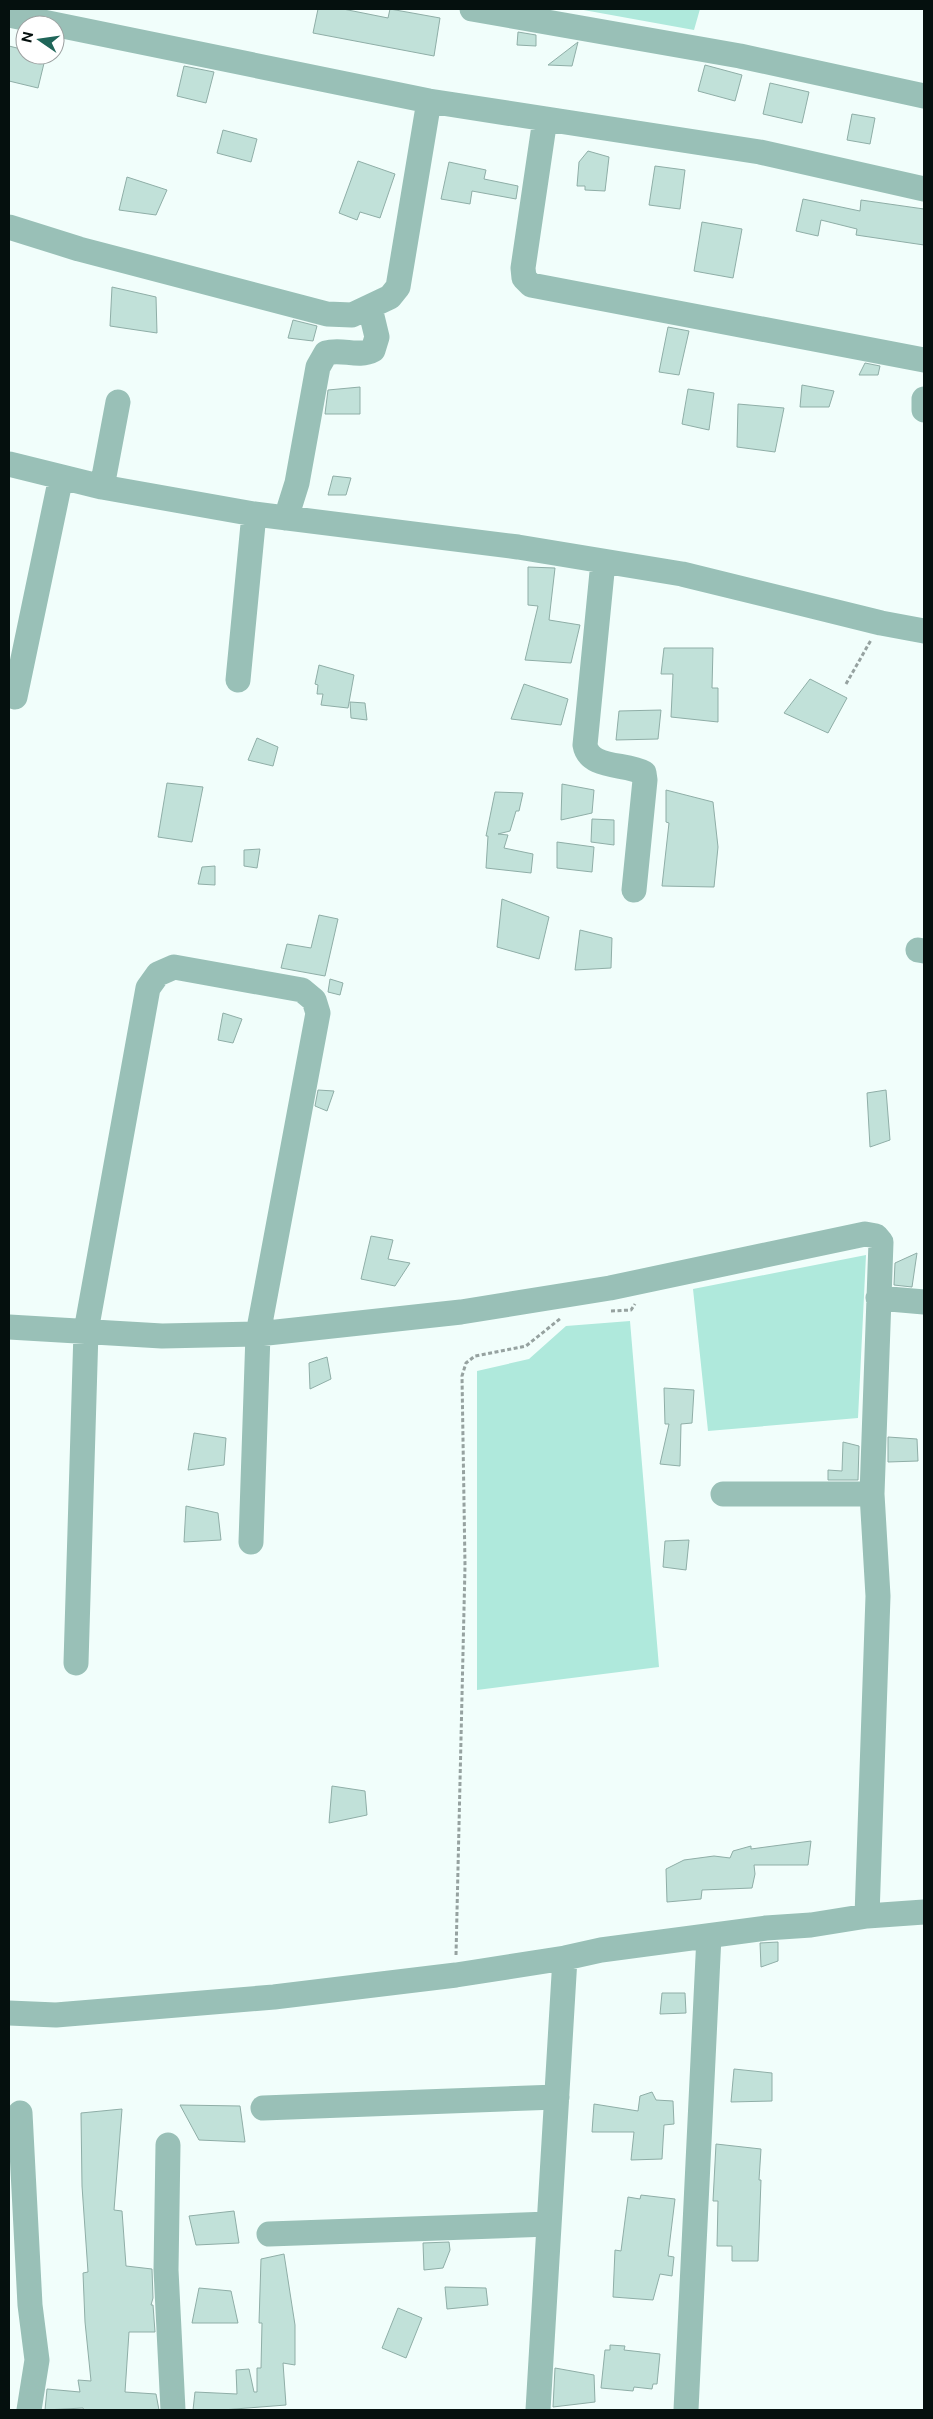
<svg xmlns="http://www.w3.org/2000/svg" width="933" height="2419" font-family="'Public Sans',sans-serif">
  <style>
    .green { fill: #afe9dc }
    .building { fill: #c1e1d9; stroke: #8faea7 }
    .lines { fill: none; stroke-linecap: round; stroke-linejoin: round }
    .path { stroke: #96a2a0; stroke-width: 3; stroke-dasharray: 4 2.5; stroke-linecap: butt }
    .minor { stroke: #99c0b7; stroke-width: 25 }
  </style>
  <rect width="100%" height="100%" fill="#f1fefb"/>
  <!-- green -->
  <path class="green" d="M578,9H700L694,30Z
    M866,1255L858,1418L708,1431L693,1289Z
    M630,1321L659,1667L477,1690V1371L529,1359L566,1326Z"/>
  <!-- building -->
  <path class="building" d="M318,9H343L388,18L390,9L440,18L434,56L313,33Z
    M518,32L536,35V46L517,45Z
    M578,42L572,66L548,65Z
    M9,46L25,50V55H46L38,88L9,81Z
    M705,65L742,75L735,101L698,91Z
    M184,66L214,72L206,103L177,96Z
    M770,83L809,92L802,123L763,114Z
    M852,114L875,118L870,144L847,140Z
    M223,130L257,139L251,162L217,153Z
    M588,151L609,157L605,191L585,190V186H577L579,162Z
    M358,161L395,174L380,218L360,212L357,220L339,213Z
    M449,162L486,170L484,179L518,186L516,199L472,191L470,204L441,199Z
    M655,166L685,170L680,209L649,205Z
    M127,177L167,190L156,215L119,210Z
    M803,199L860,211L861,200L924,209V245L856,235L857,229L821,220L818,236L796,231Z
    M702,222L742,229L733,278L694,271Z
    M112,287L156,297L157,333L110,326Z
    M293,320L317,326L313,341L288,338Z
    M668,327L689,331L679,375L659,372Z
    M865,363L880,366L878,375H859Z
    M802,385L834,391L829,407H800Z
    M360,387V414H325L328,390Z
    M688,389L714,393L709,430L682,424Z
    M738,404L784,408L775,452L737,447Z
    M333,476L351,478L346,495H328Z
    M528,567L555,568L549,620L580,625L571,663L525,660L538,606L528,605Z
    M664,648H713L712,688H718V722L671,717L673,674H661Z
    M319,665L354,675L348,708L321,705L323,694H317L318,685L315,684Z
    M810,679L847,698L828,733L784,713Z
    M524,684L568,699L561,725L511,719Z
    M350,702L365,703L367,720L351,718Z
    M661,710L658,739L616,740L619,711Z
    M257,738L278,747L273,766L248,760Z
    M167,783L203,787L192,842L158,837Z
    M562,784L594,790L592,813L561,820Z
    M666,790L713,802L718,847L714,887L662,886L669,823L666,822Z
    M495,792L523,793L519,811H516L510,831L498,834L508,835L504,848L533,854L531,873L486,868L488,836H486Z
    M592,819L614,820V845L591,842Z
    M557,842L594,847L592,872L557,868Z
    M260,849L257,868L244,866V850Z
    M215,866V885L198,884L202,867Z
    M502,899L549,917L539,959L497,947Z
    M319,915L338,919L325,976L281,968L287,944L311,948Z
    M580,930L612,938L611,968L575,970Z
    M330,979L343,983L340,995L328,992Z
    M223,1013L242,1019L233,1043L218,1040Z
    M318,1090L334,1091L327,1111L315,1106Z
    M886,1090L890,1140L870,1147L867,1093Z
    M371,1236L393,1240L388,1259L410,1263L395,1286L361,1279Z
    M917,1253L912,1287L894,1285L895,1263Z
    M327,1357L331,1379L310,1389L309,1363Z
    M664,1388L694,1390L692,1423L681,1424L680,1466L660,1464L669,1424H665Z
    M194,1433L226,1438L224,1465L188,1470Z
    M888,1437L917,1439L918,1461L888,1462Z
    M843,1442L859,1446L858,1480H828V1470L842,1471Z
    M186,1506L218,1513L221,1540L184,1542Z
    M689,1540L686,1570L663,1567L665,1541Z
    M332,1786L365,1791L367,1815L329,1823Z
    M811,1841L808,1865H754L755,1874L752,1888L702,1890L701,1899L667,1902L666,1869L684,1860L714,1856L730,1858L733,1851L751,1846V1849Z
    M778,1942V1961L761,1967L760,1943Z
    M662,1993H685L686,2013L660,2014Z
    M734,2069L772,2073V2101L731,2102Z
    M652,2092L656,2100L673,2101L674,2124L664,2125L662,2159L631,2160L634,2132H592L594,2104L638,2111L640,2096Z
    M180,2105L240,2106L245,2142L199,2140Z
    M122,2109L114,2210L122,2211L126,2266L152,2269L153,2298L151,2305H153L155,2332H129L125,2392L156,2394L159,2410H84L83,2408L45,2410L47,2389L80,2392L78,2380L91,2381L85,2322L83,2273L88,2272L82,2186L81,2113Z
    M716,2144L761,2149L759,2180H761L758,2261H732V2246H717L718,2201H713Z
    M641,2195L675,2199L668,2256L674,2257L672,2276L660,2274L653,2300L613,2297L615,2250L621,2251L628,2197L640,2199Z
    M234,2211L239,2243L196,2245L189,2216Z
    M449,2242L450,2250L443,2268L424,2270L423,2243Z
    M284,2254L295,2325V2365L283,2363L286,2405L222,2410H193L195,2392L237,2394L236,2370L249,2369L254,2392H257V2368H261L262,2323H259L261,2259Z
    M445,2287L486,2288L488,2305L447,2309Z
    M199,2288L231,2291L238,2323H192Z
    M398,2308L422,2318L406,2358L382,2348Z
    M610,2345L625,2346L624,2350L660,2354L657,2384H653L652,2389L634,2387L633,2391L601,2388L605,2350H610Z
    M555,2368L594,2375L595,2402L553,2407Z"/>
  <g class="lines">
    <!-- path -->
    <path class="path" d="M846,684L871,640
      M611,1311L631,1310L635,1304
      M456,1955L465,1566L462,1376L466,1363L475,1356L526,1346L561,1318"/>
    <!-- minor -->
    <path class="minor" d="M472,9L740,56L924,96
      M9,15L429,101L760,152L924,189
      M545,119L523,268L524,278L531,285L924,360
      M9,227L79,249L327,314L352,315L390,297L398,287L429,101
      M924,399V410
      M9,464L102,487L254,514L518,547L682,574L881,623L924,631
      M102,487L118,402
      M286,518L297,483L318,367L326,353C342,348 358,358 373,350L377,337L370,308
      M603,562L585,745C589,769 626,763 644,773L645,780L634,890
      M238,680L254,514
      M15,697L61,477
      M918,950L924,951
      M878,1298L924,1302
      M9,1327L162,1336L258,1334L461,1312L610,1288L865,1234L876,1236L881,1242L872,1494H723
      M76,1663L86,1331L148,988L158,974L174,967L302,990L314,1000L318,1013L258,1334L251,1542
      M867,1916L878,1596L872,1494
      M9,2013L56,2015L274,1997L456,1975L565,1958L601,1950L766,1928L811,1925L867,1916L924,1912
      M263,2108L557,2097
      M20,2113L30,2305L37,2360L29,2410
      M168,2145L166,2270L173,2410
      M269,2234L549,2224
      M538,2410L565,1958
      M686,2410L709,1936"/>
  </g>
  <!-- border -->
  <rect width="933" height="2419" fill="none" stroke="#05100e" stroke-width="20"/>
  <!-- north arrow -->
  <g transform="translate(40 40) rotate(283)"><circle r="24" fill="#ffffff" stroke="#9b9f9f"/>
  <path d="M0-4L9 19L0 12L-9 19Z" fill="#1f6559"/>
  <text y="-8" font-size="14" font-weight="bold" text-anchor="middle" fill="#05100e">N</text>
  </g>
</svg>
